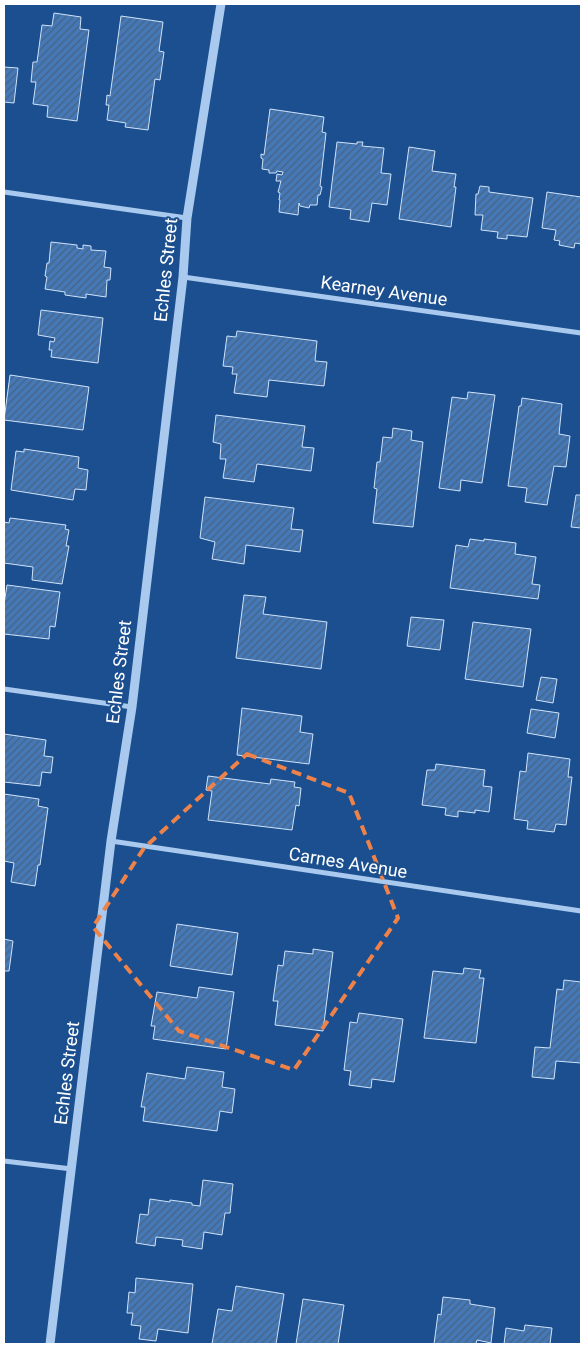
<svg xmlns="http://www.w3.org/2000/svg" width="585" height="1348" font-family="Roboto,sans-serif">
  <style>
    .building { fill: url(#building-hatch); stroke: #cfe3fa }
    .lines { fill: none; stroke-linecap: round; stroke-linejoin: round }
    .minor { stroke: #a9c9ee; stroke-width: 5 }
    .tertiary { stroke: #a9c9ee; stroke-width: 9 }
    .marked { fill: none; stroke: #ee8249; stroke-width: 4; stroke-dasharray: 10 6; stroke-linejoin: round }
    .labels { text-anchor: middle; stroke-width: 4; stroke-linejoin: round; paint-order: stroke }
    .street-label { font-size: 18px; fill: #fff; stroke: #1b4f8f }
  </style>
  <defs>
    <pattern id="building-hatch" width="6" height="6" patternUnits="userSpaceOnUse" patternTransform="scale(1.25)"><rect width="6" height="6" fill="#4478b7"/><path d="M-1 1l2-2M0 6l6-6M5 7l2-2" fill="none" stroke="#486282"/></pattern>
  </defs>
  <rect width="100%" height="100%" fill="#1b4f8f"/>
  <!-- building -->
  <path class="building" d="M54,13L81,17L80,29L89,30L77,121L47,117L48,106L33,104L36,82H31L33,62H37L42,25L52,26Z
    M121,16L163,22L159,51L164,52L160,80L155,79L148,130L125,127L126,123L107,120L109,105H106L107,95L110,96Z
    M4,67L18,68L14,103L4,102Z
    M270,109L324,117L322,132L326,133L320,186L322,187L320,195H318L317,205H310L309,208L300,206L299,203L298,215L279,212L280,200H279L280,193L278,192L281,181H276L277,174L282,175L283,172L277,171L276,173H269V170L262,169L263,159L261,158V154L264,155Z
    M337,142L357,144V142H363L362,146L384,148L381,173L391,174L387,205L372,203L369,222L350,219L351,210L329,207Z
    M409,147L435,151L432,171L456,174L454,187H456L451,227L399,219Z
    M480,186L489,187V192L533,198L527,237L507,235V239L497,238L498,232L481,230L483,215H475L476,194H478Z
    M547,192L581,197V244L575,243L574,248L559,245L560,241L554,240L556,230L542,228Z
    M51,242L77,245V248L83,249V245L91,246V250L106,251L104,267L111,268L110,280H107L106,297L86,294V298L65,295V292L45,289L47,277L45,276L47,263H49Z
    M41,310L103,318L98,363L51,357L52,350H49L50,341L54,342L55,338L38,335Z
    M237,331L317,341L315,361L327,362L324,386L269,380L267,397L234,393L237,374H232L233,367L223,366L227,336L236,337Z
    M10,375L89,387L83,430L4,420Z
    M468,392L495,395L482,483L461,480L460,491L439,488L452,397L467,399Z
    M522,398L562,404L559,434L570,436L566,467L554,466L547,505L525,502L527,488L508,486L519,406H521Z
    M216,415L305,426L302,447L314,448L311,471L257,464L254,482L223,478L226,459H220L221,444L213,442Z
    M393,428L412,431L411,440L423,442L413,527L373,523L377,489L374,488L377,462H380L383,437L392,438Z
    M24,449L79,457L78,468L88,470L86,490L75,489L73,500L11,490L16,451L24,452Z
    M581,490V528L571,527L576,495H581Z
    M205,497L294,508L291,529L303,530L300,552L246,545L244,564L212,559L215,542L200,538Z
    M10,518L66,525L65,529L69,530L66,546H69L62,584L32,580L33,567L4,563V522L9,523Z
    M470,539L484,541V539L516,543L515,554L536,557L532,584L540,585L538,599L450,588L456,545L468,547Z
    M7,585L60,592L55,627L50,626L49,639L4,634V604Z
    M244,595L266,597L263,614L327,622L321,669L236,658Z
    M411,617L444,620L440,650L407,646Z
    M473,622L531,629L523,687L465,679Z
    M541,677L557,679L553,703L536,700Z
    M242,708L302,716L300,732L313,734L309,764L237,755Z
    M531,709L559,713L555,738L527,733Z
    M4,734L46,740L44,756L53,757L51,773L42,772L40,786L4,782Z
    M528,753L570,759L568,777H572L566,825L556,824L554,832L527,829L528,821L514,819L520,771L526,772Z
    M436,764L485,770L483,786L492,787L489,812L475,810V813L458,811V817L445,815L446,808L422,805L427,770H435Z
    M208,776L270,784L271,779L295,782L294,787L301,788L299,806L296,805L292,830L208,820L212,791L206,790Z
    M4,794L39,799L38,806L48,808L40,865H38L35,886L11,882L14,863L4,861Z
    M177,924L238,933L232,975L170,966Z
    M4,939L13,941L9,971H4Z
    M313,949L333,952L323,1031L275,1025L278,1001H273L278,965L283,966L285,951L313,954Z
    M464,968L481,970L479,978H484L476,1043L424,1038L433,971L463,974Z
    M564,980L581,982V1063L556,1061L554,1079L532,1077L535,1047L550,1048L557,989L563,990Z
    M199,987L234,992L226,1049L153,1039L155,1026H151L157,992L197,998Z
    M359,1013L403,1019L394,1082L372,1079L371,1088L349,1085L351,1071L344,1070L350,1022L357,1023Z
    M187,1067L224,1072L222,1087L235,1089L232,1113L220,1111L217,1131L143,1121L145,1107H141L147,1073L185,1079Z
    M203,1180L233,1184L230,1213H225L222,1235L204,1232L202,1249L182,1246L183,1240L156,1237L155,1246L136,1243L140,1214L148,1215L150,1199L170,1202V1200L192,1203V1205L200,1206Z
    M136,1278L193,1284L188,1333L158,1329L156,1341L139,1339L141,1326L131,1325L133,1313H127L129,1292L135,1293Z
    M236,1286L284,1294L276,1344H212L218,1309L232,1311Z
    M443,1297L470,1300V1304L495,1308L491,1343L477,1340L476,1344H434L438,1314L441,1315Z
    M303,1299L344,1305L338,1344H296Z
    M525,1325L552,1328L550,1344H504L506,1328L524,1331Z"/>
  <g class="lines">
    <!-- minor -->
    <path class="minor" d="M4,192L187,218
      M183,277L581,333
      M4,689L132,707
      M111,841L581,911
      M4,1161L72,1169"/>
    <!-- tertiary -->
    <path class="tertiary" d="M50,1344L111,841L132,707L183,277L187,218L221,4"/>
  </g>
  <!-- marked area -->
  <path class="marked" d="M247,754L349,793L398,918L294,1070L179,1031L93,927L144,848Z"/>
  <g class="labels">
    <!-- street labels -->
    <g class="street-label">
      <text transform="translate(166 270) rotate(-84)" y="6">Echles Street</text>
      <text transform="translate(384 291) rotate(8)" y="6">Kearney Avenue</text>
      <text transform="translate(119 672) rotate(-83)" y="6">Echles Street</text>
      <text transform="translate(348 863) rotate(9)" y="6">Carnes Avenue</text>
      <text transform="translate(67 1073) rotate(-83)" y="6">Echles Street</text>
    </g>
  </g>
  <!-- border -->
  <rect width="585" height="1348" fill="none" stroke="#ffffff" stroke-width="10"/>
</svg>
